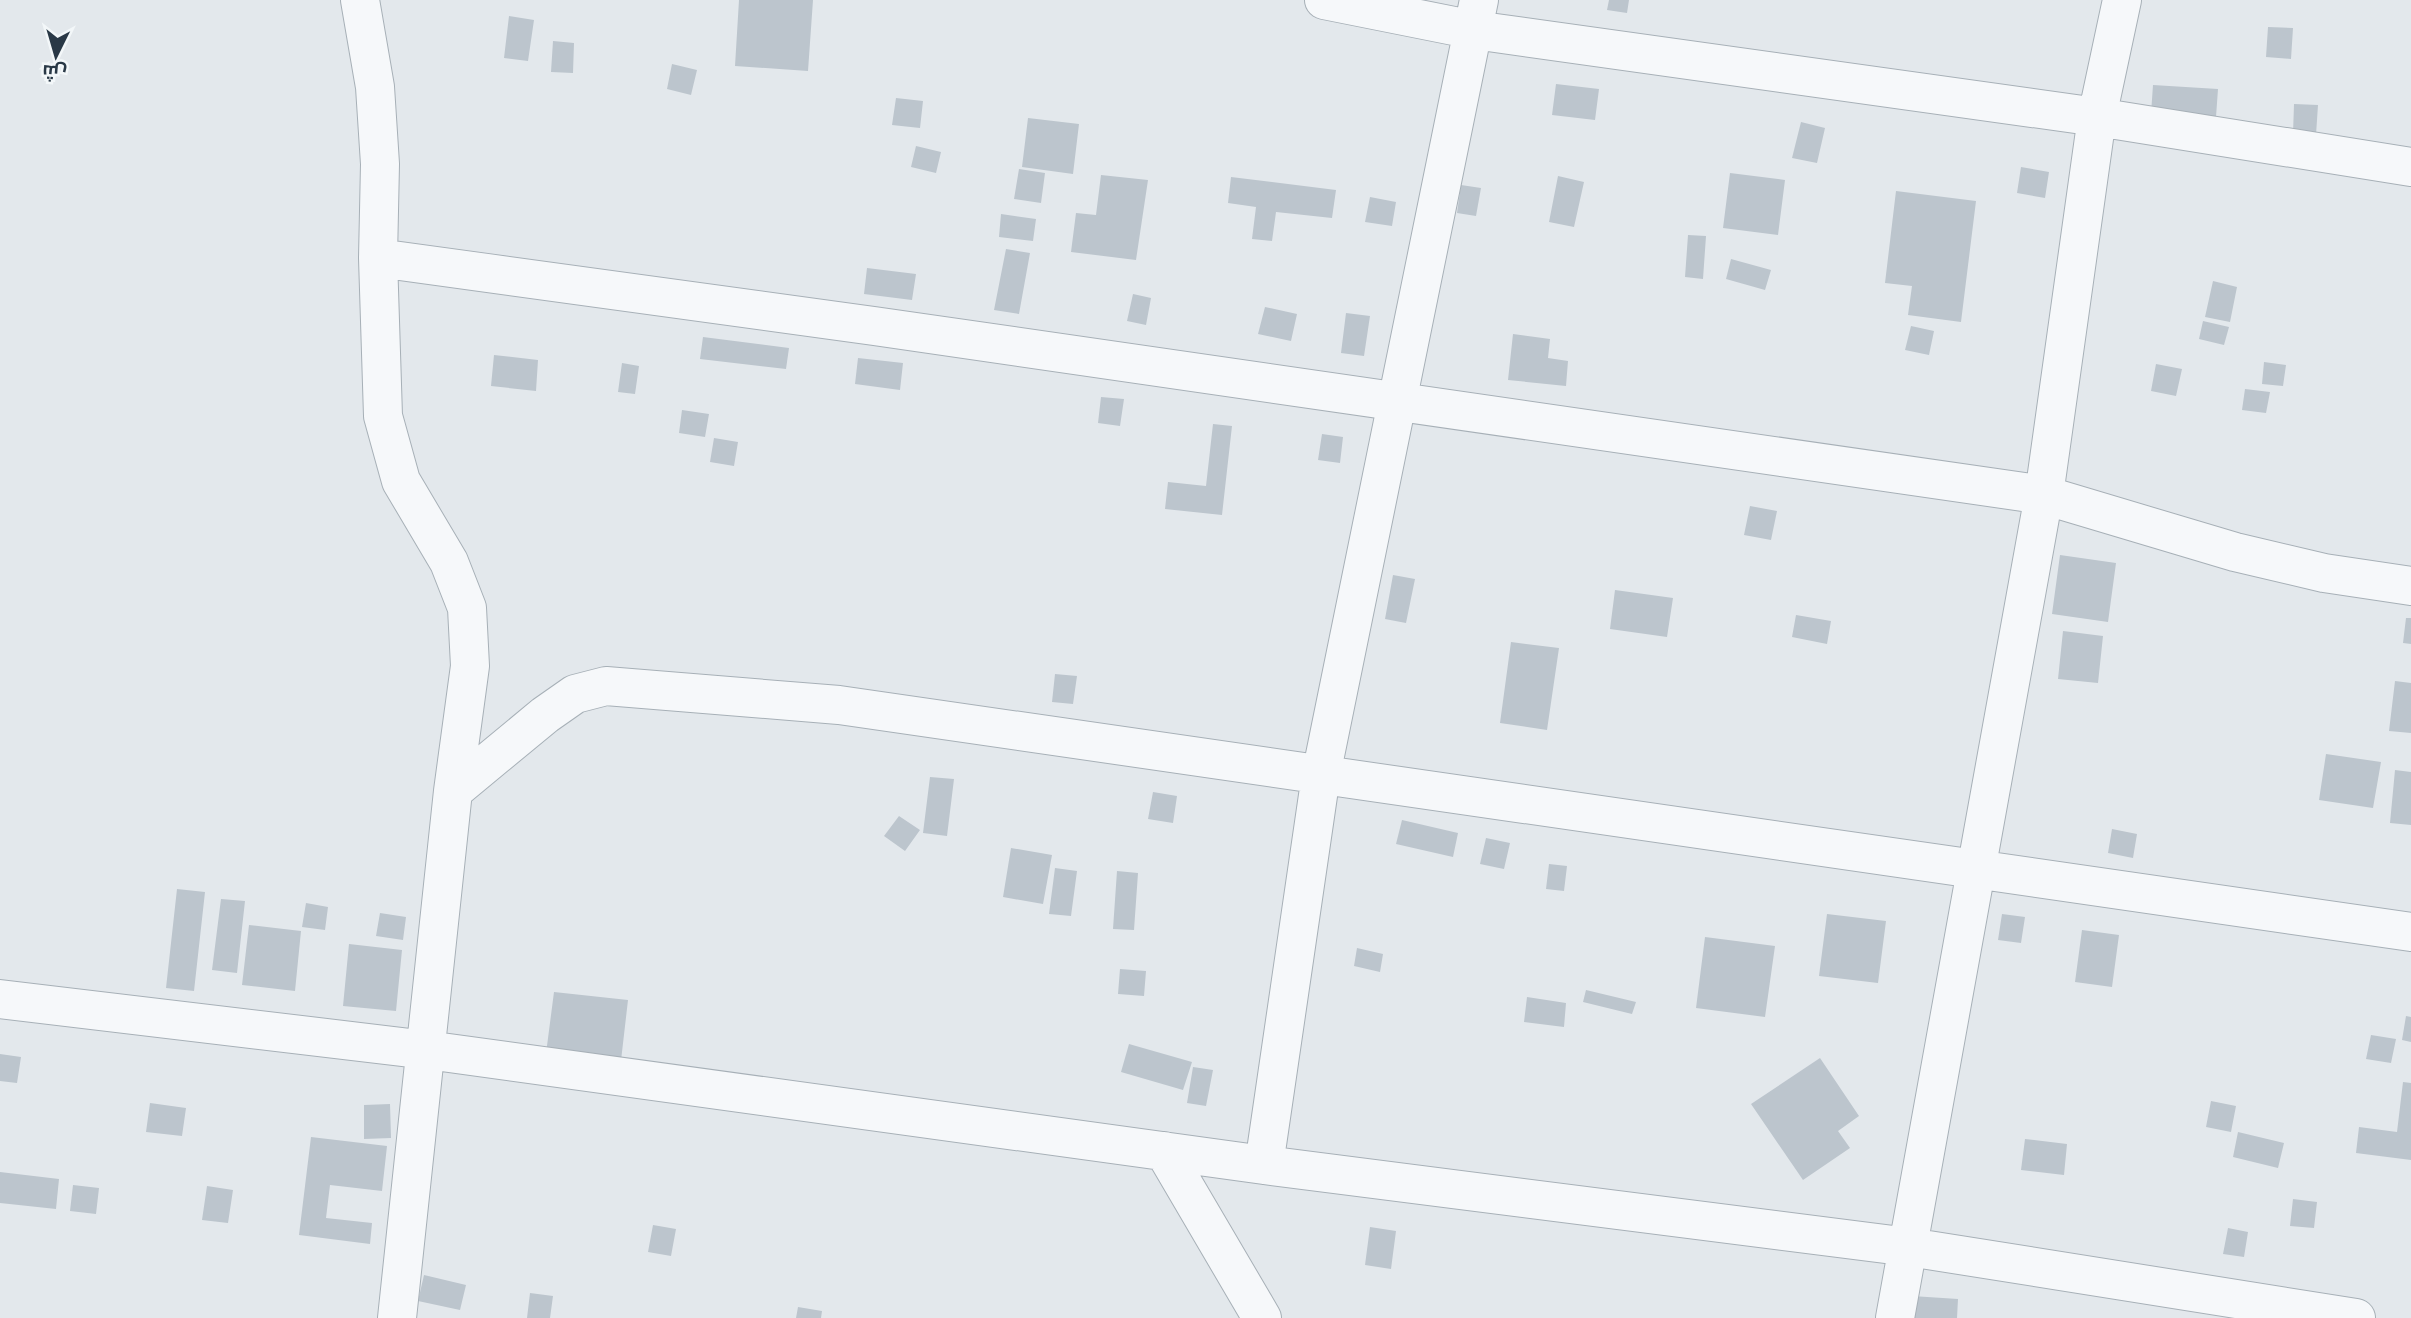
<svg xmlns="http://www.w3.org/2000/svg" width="2411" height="1318" font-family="Cabin,Cairo,sans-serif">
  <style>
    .building { fill: #bcc5cd }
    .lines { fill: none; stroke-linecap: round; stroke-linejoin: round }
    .minor-casing { stroke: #a7b0b7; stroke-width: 40 }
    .minor { stroke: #f6f8fa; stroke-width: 38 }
  </style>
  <rect width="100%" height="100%" fill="#e3e8ec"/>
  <!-- building -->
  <path class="building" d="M739,0H813L808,71L735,66Z
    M1609,0H1629L1627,13L1607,10Z
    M509,16L534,20L528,61L504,58Z
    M2268,27L2293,28L2291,59L2266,57Z
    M553,41L574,43L573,73L551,72Z
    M672,64L697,70L691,95L667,89Z
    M1556,84L1599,89L1595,120L1552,115Z
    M2153,85L2218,89L2216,117L2151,114Z
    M896,98L923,101L920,128L892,125Z
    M2294,104L2318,105L2316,135L2293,134Z
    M1028,118L1079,124L1073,174L1022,167Z
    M1801,122L1825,128L1817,163L1792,158Z
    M916,146L941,152L936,173L911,167Z
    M2021,167L2049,172L2045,198L2017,193Z
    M1019,169L1045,173L1041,203L1014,199Z
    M1730,173L1785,180L1778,235L1723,228Z
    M1101,175L1148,180L1136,260L1071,252L1076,213L1096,215Z
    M1558,176L1584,182L1574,227L1549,222Z
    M1231,177L1336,190L1332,218L1276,212L1272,241L1252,239L1256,207L1228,203Z
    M1461,185L1481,188L1476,216L1457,213Z
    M1896,191L1976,201L1961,322L1908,315L1912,286L1885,283Z
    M1370,197L1396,202L1392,226L1365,222Z
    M1001,214L1036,219L1033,241L999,237Z
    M1688,235L1706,236L1703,279L1685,277Z
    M1006,249L1030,253L1019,314L994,310Z
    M1731,259L1771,270L1765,290L1726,279Z
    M867,268L916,274L912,300L864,294Z
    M2213,281L2237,287L2230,322L2205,317Z
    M1133,294L1151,298L1146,325L1127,321Z
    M1265,307L1297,314L1291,341L1258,334Z
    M1346,313L1370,316L1364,356L1341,353Z
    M2203,321L2229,327L2224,345L2199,339Z
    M1911,326L1934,331L1929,355L1905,350Z
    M1513,334L1550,339L1548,358L1568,361L1566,386L1508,380Z
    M703,337L789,348L786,369L700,359Z
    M494,355L538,360L536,391L491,386Z
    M858,358L903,363L900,390L855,384Z
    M2264,362L2286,365L2283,386L2262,384Z
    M622,363L639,366L635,394L618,392Z
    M2156,364L2182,369L2176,396L2151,391Z
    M2245,389L2270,392L2266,413L2242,410Z
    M1101,397L1124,399L1120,426L1098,423Z
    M682,410L709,414L705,437L679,433Z
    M1213,424L1232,426L1222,515L1165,509L1168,482L1206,486Z
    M1322,434L1343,437L1340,463L1318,460Z
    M714,438L738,442L734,466L710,462Z
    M1750,506L1777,511L1771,540L1744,535Z
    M2060,555L2116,563L2108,622L2052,614Z
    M1393,575L1415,579L1406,623L1385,619Z
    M1615,590L1673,598L1667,637L1610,629Z
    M1796,615L1831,621L1827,644L1792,637Z
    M2406,618H2411V644L2403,643Z
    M2063,631L2103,636L2098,683L2058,679Z
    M1511,642L1559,648L1547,730L1500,723Z
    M1055,674L1077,676L1073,704L1052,702Z
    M2395,681L2411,683V733L2389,731Z
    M2326,754L2381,762L2373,808L2319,800Z
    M2395,770L2411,772V825L2390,823Z
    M930,777L954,779L947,836L923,833Z
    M1153,792L1177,796L1173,823L1148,819Z
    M899,816L920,830L905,851L884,836Z
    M1402,820L1458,833L1453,857L1396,844Z
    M2112,829L2137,834L2133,858L2108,853Z
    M1486,838L1510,843L1504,869L1480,864Z
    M1011,848L1052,855L1043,904L1003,897Z
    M1549,864L1567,866L1564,891L1546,889Z
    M1055,868L1077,871L1071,916L1049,914Z
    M1117,871L1138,873L1134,930L1113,929Z
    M177,889L205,892L194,991L166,988Z
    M221,899L245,901L237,973L212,970Z
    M306,903L328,907L325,930L302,927Z
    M380,913L406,917L403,940L376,936Z
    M1827,914L1886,921L1878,983L1819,976Z
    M2002,914L2025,917L2021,943L1998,940Z
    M249,925L301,931L295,991L242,985Z
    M2082,930L2119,935L2112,987L2075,982Z
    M1705,937L1775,946L1765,1017L1696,1008Z
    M349,944L402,950L396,1011L343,1006Z
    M1357,948L1383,954L1380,972L1354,966Z
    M1120,969L1146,971L1144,996L1118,994Z
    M1586,990L1636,1002L1632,1014L1583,1002Z
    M554,992L628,1000L619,1078L544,1069Z
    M1527,997L1566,1003L1564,1027L1524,1022Z
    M2406,1016L2411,1017V1042L2402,1040Z
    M2371,1035L2396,1039L2391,1063L2366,1059Z
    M1129,1044L1192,1062L1183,1090L1121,1072Z
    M0,1054L21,1057L17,1083L0,1081Z
    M1820,1058L1859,1116L1838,1131L1850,1148L1803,1180L1751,1104Z
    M1193,1067L1213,1070L1206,1106L1187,1103Z
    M2403,1082L2411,1083V1160L2356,1153L2359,1127L2397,1132Z
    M2211,1101L2236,1106L2231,1132L2206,1127Z
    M150,1103L186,1108L182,1136L146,1132Z
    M390,1104L391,1138L364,1139V1105Z
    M2238,1132L2284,1143L2278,1168L2233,1157Z
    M311,1137L387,1146L382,1191L330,1185L326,1218L372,1223L370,1244L299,1235Z
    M2025,1139L2067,1144L2064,1175L2021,1170Z
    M0,1172L59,1179L56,1209L0,1203Z
    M73,1185L99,1188L96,1214L70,1211Z
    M207,1186L233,1190L228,1223L202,1220Z
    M2293,1199L2317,1202L2314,1228L2290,1226Z
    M653,1225L676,1229L671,1256L648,1252Z
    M1370,1227L1396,1231L1391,1269L1365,1265Z
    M2228,1228L2248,1232L2244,1257L2223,1254Z
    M424,1275L466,1285L460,1310L418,1301Z
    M530,1293L553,1296L550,1318H527Z
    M1912,1296L1958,1299L1957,1318H1910Z
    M798,1307L822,1311L821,1318H796Z"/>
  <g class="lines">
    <defs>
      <path id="minor" d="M360,0L375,87L380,164L378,258L383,416L401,481L449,562L467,608L470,666L453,791L397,1318
        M1324,0L1474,30L2097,117L2411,167
        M378,258L874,326L2044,495L2235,552L2324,573L2411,586
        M453,791L545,715L575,694L606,686L839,705L2411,932
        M0,999L427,1050L1264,1165L1909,1247L2356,1318
        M1164,1151L1262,1318
        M1264,1165L1321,775L1479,0
        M1895,1318L2044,495L2097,117L2122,0"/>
    </defs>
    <!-- minor casing -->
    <use href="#minor" class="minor-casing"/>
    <!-- minor -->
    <use href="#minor" class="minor"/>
  </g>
  <!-- north arrow -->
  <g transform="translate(56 56) rotate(185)" stroke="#f3f7f9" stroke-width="5" paint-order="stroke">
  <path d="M0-5L12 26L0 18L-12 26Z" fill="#293846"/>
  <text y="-10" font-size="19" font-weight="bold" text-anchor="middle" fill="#293846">ش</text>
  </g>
</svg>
